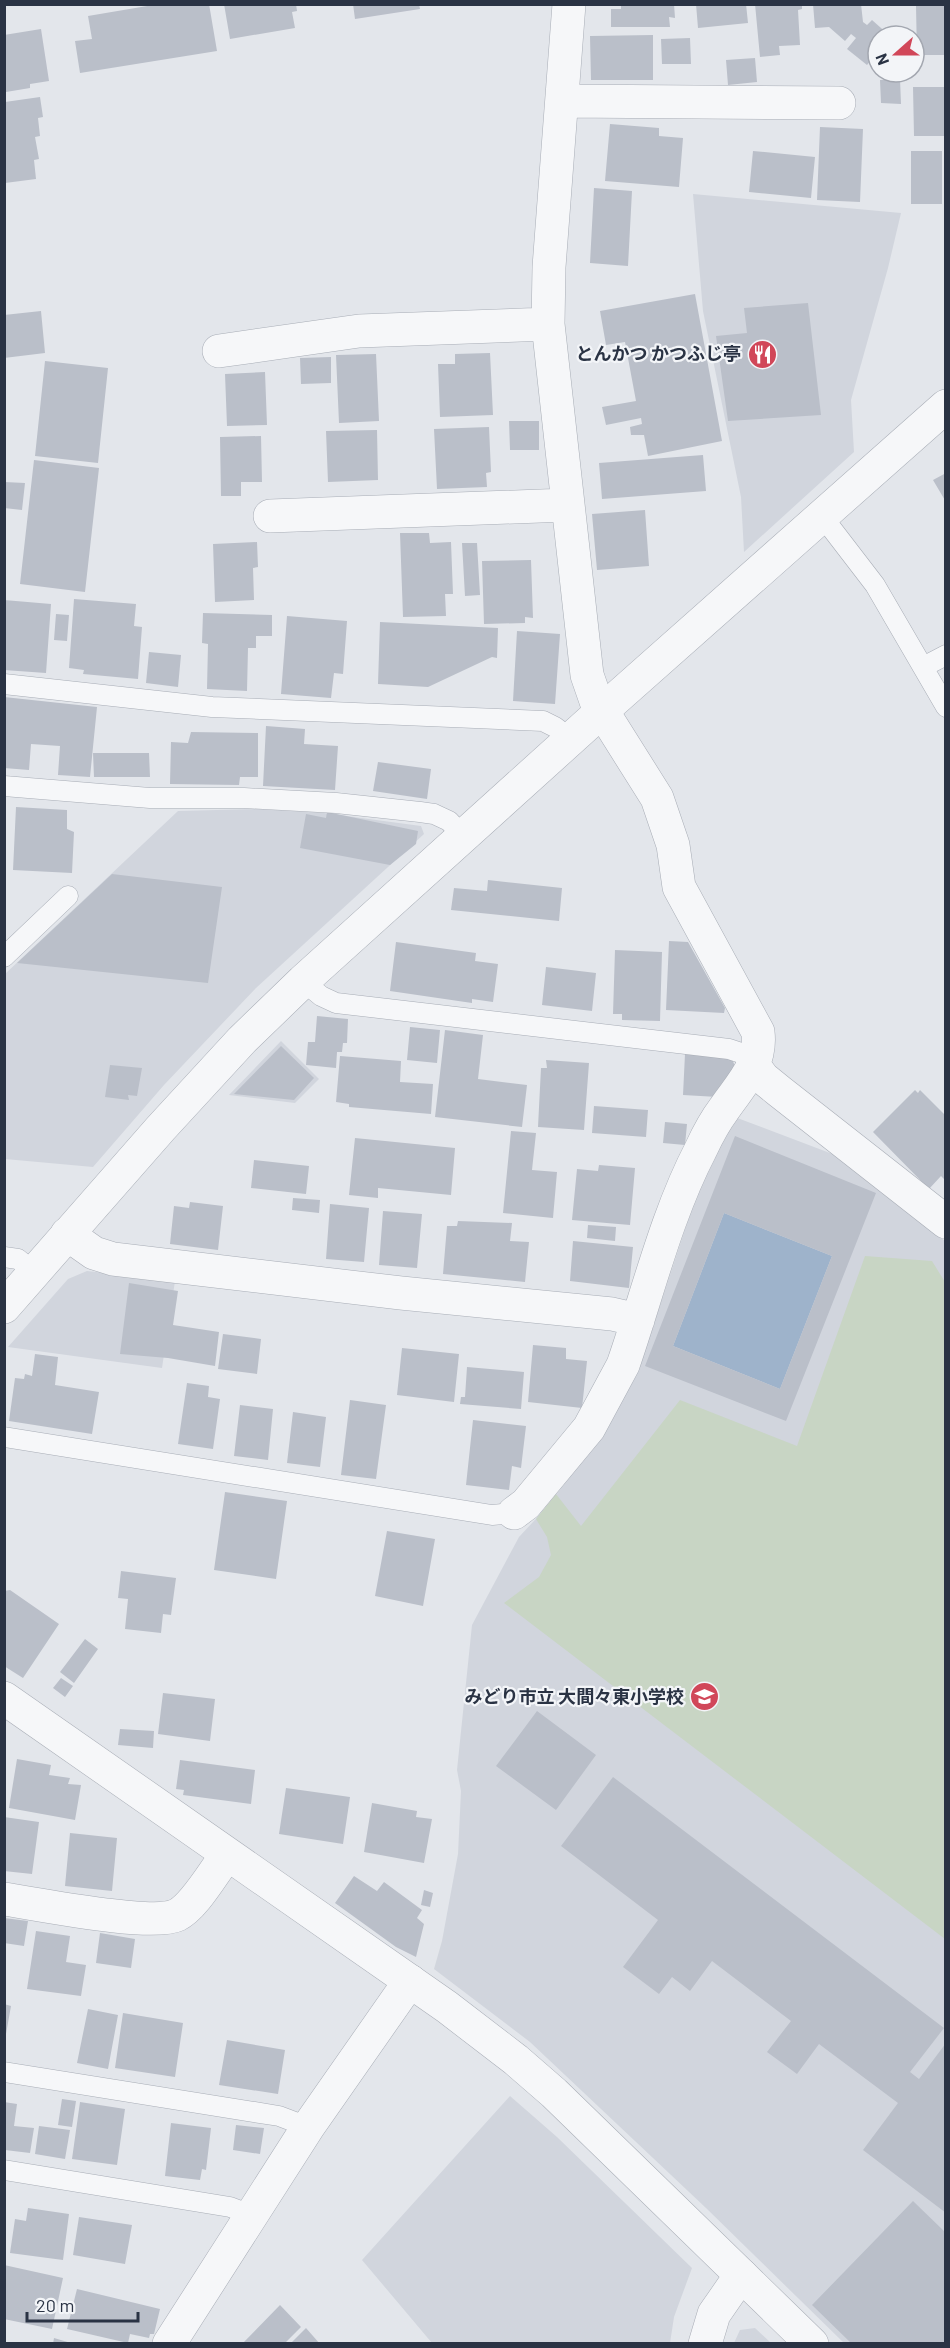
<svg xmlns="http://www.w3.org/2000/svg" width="950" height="2348" font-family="Barlow,'Noto Sans JP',sans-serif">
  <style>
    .built { fill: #d1d5dd }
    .green { fill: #c8d5c4 }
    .water { fill: #9eb3cb }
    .building { fill: #babfc9; fill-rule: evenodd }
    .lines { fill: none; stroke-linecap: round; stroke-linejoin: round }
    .service-casing { stroke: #a8adb6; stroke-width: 21 }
    .minor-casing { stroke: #a8adb6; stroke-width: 34 }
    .tertiary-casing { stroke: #a8adb6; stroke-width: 34 }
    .service { stroke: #f6f7f9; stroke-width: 20 }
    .minor { stroke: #f6f7f9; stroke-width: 33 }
    .tertiary { stroke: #f6f7f9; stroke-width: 33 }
    .labels { text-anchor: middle; stroke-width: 4.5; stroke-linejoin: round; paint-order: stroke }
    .poi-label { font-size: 18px; font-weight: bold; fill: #2a3344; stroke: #f3f5f8; text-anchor: end }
  </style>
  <rect width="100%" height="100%" fill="#e3e6eb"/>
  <!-- built -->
  <path class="built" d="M693,194L901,213L888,268L851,400L854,452L744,552L741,497L703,311Z
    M256,809L324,813L421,826L424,834L256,988L164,1085L93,1167L5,1159V974L178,811Z
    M281,1041L319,1079L295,1103L229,1095Z
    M732,1116L843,1158L945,1241V2343H844L706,2208L530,2042L434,1969L442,1941L458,1854L461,1791L457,1770L472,1625L519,1537L546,1508L600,1438L637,1375L698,1190Z
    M87,1271L175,1281L162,1368L8,1347L68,1279Z
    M510,2096L557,2137L692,2268L674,2317L670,2343H432L362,2260Z
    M755,2328L771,2343H734L740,2330Z"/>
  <!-- green -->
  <path class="green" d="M865,1256L932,1261L945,1282V1939L504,1603L539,1577L551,1555L547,1537L536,1519L556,1494L581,1526L680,1400L797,1446Z"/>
  <!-- water -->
  <path class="water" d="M724,1213L832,1256L780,1389L673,1346Z"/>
  <!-- building -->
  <path class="building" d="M159,4H209L217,51L80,73L75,41L92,39L88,16Z
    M224,4H296L297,11L292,12L295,28L230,39Z
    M353,4H419L420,9L355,19Z
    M621,4H674L675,18L669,17L670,27H611V9H621Z
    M696,4H746L748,23L698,28Z
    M755,4H802V9L798,10L800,45L779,46L780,55L760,57Z
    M813,4H861L863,22L867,25L872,20L890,36H878V52L867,65L847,49L856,38L851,34L845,41L829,27L815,28Z
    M946,5V55H917L916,6Z
    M41,29L49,81L30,84V88L6,92L4,35Z
    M653,35V80H591L590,36Z
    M690,38L691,64H662L661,39Z
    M755,58L757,82L728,85L726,60Z
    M900,79L901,104L881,103L880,80Z
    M913,87H946V136H914Z
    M40,97L43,117L38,118L40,136L35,137L39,159L34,160L36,179L5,183V102Z
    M610,124L659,128V136L683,138L679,187L605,181Z
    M820,127L863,129L860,202L817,200Z
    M753,151L815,157L811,198L749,192Z
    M911,151H942V204H911Z
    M594,188L632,191L628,266L590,263Z
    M695,294L722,441L648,456L644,435H631L630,427L642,424L641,418L606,425L602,407L636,401L625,342L606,345L600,311Z
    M808,303L821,415L728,421L716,336L747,333L744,308Z
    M41,311L45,353L4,358V315Z
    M490,353L493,415L440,417L438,364H455V354Z
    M376,354L379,421L339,423L336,355Z
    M331,357V383L301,384L300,358Z
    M45,361L108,368L98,463L35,456Z
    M265,372L267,425L227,426L225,374Z
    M509,421H539V450H510Z
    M489,427L491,472L486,473L487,487L437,489L434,429Z
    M377,430L378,480L328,482L326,431Z
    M261,436L262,482H241V496H221L220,437Z
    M703,455L706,491L602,499L599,463Z
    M34,460L99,468L85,592L20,584Z
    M946,473V502L933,480Z
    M4,482L25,483L22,510L4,508Z
    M645,510L649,566L597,570L592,514Z
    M400,533H429L430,543L451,542L453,594H445L446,616L403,617Z
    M257,542L258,567L253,568L254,600L215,602L213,544Z
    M462,543H477L480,595L465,596Z
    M531,560L533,618L525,617V623L484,624L482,561Z
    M74,599L136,604L134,626L142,627L138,679L83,674L84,670L69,668Z
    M4,600L51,604L46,673L4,670Z
    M203,613L272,615V636H256V648H248L247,691L207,689L208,644L202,643Z
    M56,614L69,615L67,641L54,640Z
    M287,616L347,621L343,674L334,673L331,698L281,694Z
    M380,622L498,628L497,658L492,657L428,687L378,684Z
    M517,631L560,634L555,704L513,701Z
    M149,652L181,655L178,687L146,683Z
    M4,697L97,707L90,777L58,775L60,746L31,744L29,770L4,768Z
    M266,726L305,729L304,744L338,746L335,790L263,786Z
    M191,732L258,733V777H240L239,785L170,784L171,742L188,743Z
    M93,753H149L150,777H94Z
    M378,762L431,769L427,799L373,791Z
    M16,807L67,810V829L74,832L72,873L13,870Z
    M327,812L418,831L416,844L390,865L300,848L306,814L326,818Z
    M112,874L222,887L208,983L17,963Z
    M488,880L562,888L559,921L451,910L454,888L487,891Z
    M669,941L688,942L725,1008L724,1013L666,1010Z
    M396,942L476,953L475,961L498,964L493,1002L472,999V1003L390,991Z
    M615,950L662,952L660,1021L622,1020V1014H613Z
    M546,967L596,973L592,1011L542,1005Z
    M317,1016L348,1019L347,1043H343L342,1052H337L336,1068L306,1065L308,1042H315Z
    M410,1027L440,1030L437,1063L407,1060Z
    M445,1030L483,1035L478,1079L527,1085L522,1127L435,1117Z
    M281,1046L314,1078L294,1100L234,1094Z
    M685,1054L732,1059L737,1071L718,1097L683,1095Z
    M340,1056L401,1061L400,1082L433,1084L431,1114L349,1107V1104L336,1102Z
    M546,1060L589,1063L584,1130L538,1127L541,1068H547Z
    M110,1065L142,1068L137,1096L128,1095L129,1100L105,1097Z
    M915,1090L918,1093L920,1090L946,1116V1181L941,1176L929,1189L873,1132Z
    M594,1106L648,1110L646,1137L592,1133Z
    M665,1122L687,1124L685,1145L663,1143Z
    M511,1131L536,1133L532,1170L557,1172L553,1218L503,1213Z
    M735,1136L876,1193L786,1421L645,1366ZM724,1213L832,1256L780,1389L673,1346Z
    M355,1138L455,1148L451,1195L378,1188V1198L349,1195Z
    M254,1160L309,1166L306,1194L251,1188Z
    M599,1165L635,1168L630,1225L572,1220L577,1169L598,1171Z
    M293,1198L320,1200L319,1213L292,1210Z
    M190,1202L223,1206L218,1250L170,1244L174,1206L189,1208Z
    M330,1204L369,1208L364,1262L326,1259Z
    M383,1211L422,1214L417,1268L379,1265Z
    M458,1221L512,1223L510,1241L529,1242L525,1282L443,1274L447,1226H457Z
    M588,1225L616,1227L615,1241L587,1238Z
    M573,1241L633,1247L629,1288L570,1281Z
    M129,1283L178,1291L173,1325L219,1332L215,1366L168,1358L120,1354Z
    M223,1334L261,1339L257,1374L218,1369Z
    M533,1345L566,1348V1359L587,1361L582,1408L528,1402Z
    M402,1348L459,1354L454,1402L397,1395Z
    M35,1354L58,1357L55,1385L99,1392L92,1434L9,1421L15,1378L24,1379L25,1374L32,1376Z
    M467,1367L524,1372L521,1409L460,1404L461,1397H465Z
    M187,1383L209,1386L208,1397L220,1399L213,1449L178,1444Z
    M350,1400L386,1405L376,1479L341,1475Z
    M240,1405L273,1409L268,1460L234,1456Z
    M293,1412L326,1417L320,1467L287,1463Z
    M473,1420L526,1426L521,1468L512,1466L509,1490L466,1485Z
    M225,1492L287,1501L276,1579L214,1570Z
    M387,1531L435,1539L423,1606L375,1596Z
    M121,1571L176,1578L171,1615L163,1614L161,1633L125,1629L128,1599L118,1598Z
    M10,1590L59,1624L23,1678L4,1666V1591Z
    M85,1639L98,1649L74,1683L60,1672Z
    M61,1678L73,1686L65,1697L53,1688Z
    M163,1693L215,1699L210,1741L158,1734Z
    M537,1711L596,1755L556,1810L496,1766Z
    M120,1729L154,1731L153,1748L118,1745Z
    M17,1759L51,1765L49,1775L70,1778L68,1784L81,1785L75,1820L9,1808Z
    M180,1760L255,1770L251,1804L183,1795L184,1790L176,1789Z
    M613,1777L944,2028L910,2072L919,2079L946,2043V2213L863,2150L898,2103L819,2044L797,2074L767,2052L791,2021L712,1961L690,1991L672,1977L659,1994L623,1967L658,1920L561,1846Z
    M286,1788L350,1797L343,1844L279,1834Z
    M372,1803L417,1811L416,1817L432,1819L424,1863L364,1852Z
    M4,1817L39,1822L32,1874L4,1871Z
    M70,1833L117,1838L112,1891L65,1886Z
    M354,1876L377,1891L384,1882L422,1910L417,1918L424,1924L416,1957L396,1947L335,1903Z
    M424,1890L433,1893L430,1907L421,1905Z
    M4,1918L28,1921L24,1946L4,1943Z
    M36,1931L70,1936L66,1962L86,1965L81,1996L27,1989Z
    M100,1933L135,1939L131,1968L96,1963Z
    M4,2004L11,2006L6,2034H4Z
    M88,2009L118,2015L108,2069L77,2063Z
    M123,2013L183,2023L175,2077L115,2068Z
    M227,2040L285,2050L278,2094L219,2085Z
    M62,2099L76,2101L72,2127L58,2125Z
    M4,2102L17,2104L14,2126L34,2128L30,2153L5,2150Z
    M80,2102L125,2109L117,2165L72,2159Z
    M171,2123L211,2128L206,2170L202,2169L200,2180L165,2176Z
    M236,2125L264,2128L260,2154L233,2150Z
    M39,2126L70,2130L65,2159L35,2154Z
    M913,2201L946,2233V2344H852L812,2305Z
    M28,2208L69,2214L63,2260L10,2253L15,2219L26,2221Z
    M79,2217L132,2225L125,2264L73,2255Z
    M4,2265L63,2278L52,2329L4,2319Z
    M77,2289L160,2309L154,2334H150L149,2338L130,2334L128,2343L67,2329Z
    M280,2305L301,2327L286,2342L288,2344H242Z
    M306,2328L320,2344H290Z
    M54,2338L71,2343V2344H53Z"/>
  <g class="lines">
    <defs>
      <path id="service" d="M822,516L875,585L946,707
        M923,667L946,655
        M4,684L212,707L543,721L555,727L571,739
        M4,786L150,798H244L336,803L420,812L434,814L449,821L463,836
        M4,957L68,896
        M303,981L321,996L336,1003L729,1049L741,1053L754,1066
        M4,1257L18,1259L35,1273
        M4,1437L492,1515L514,1513
        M4,2072L279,2116L308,2127
        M4,2170L230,2207L251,2215"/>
      <path id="minor" d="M562,101L839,103
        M219,351L359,331L548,324
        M270,516L567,505
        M754,1066L763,1078L779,1091L946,1222
        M67,1234L94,1253L113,1259L401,1293L612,1314L638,1320
        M514,1513L526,1504L589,1428L623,1365C648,1293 666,1216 701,1149C707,1136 715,1121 724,1109C741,1084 762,1065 758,1032L679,887L673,845L657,798L596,701L587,675L548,324L549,267L569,4
        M4,1899C38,1904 152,1927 177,1915C195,1906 214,1871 227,1855
        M169,2344L308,2127L410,1981
        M705,2344L714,2314L741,2275"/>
      <path id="tertiary" d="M4,1307L161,1128L242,1040L303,981L603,710L946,406
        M4,1698L447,2007L516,2060L554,2093L812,2344"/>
    </defs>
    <!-- service casing -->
    <use href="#service" class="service-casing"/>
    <!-- minor casing -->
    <use href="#minor" class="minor-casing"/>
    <!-- tertiary casing -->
    <use href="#tertiary" class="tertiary-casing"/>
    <!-- service -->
    <use href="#service" class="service"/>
    <!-- minor -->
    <use href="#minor" class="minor"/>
    <!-- tertiary -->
    <use href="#tertiary" class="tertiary"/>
  </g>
  <!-- icons -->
  <defs>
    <symbol id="restaurant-disc" viewBox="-11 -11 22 22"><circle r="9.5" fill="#d14759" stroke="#f3f5f8"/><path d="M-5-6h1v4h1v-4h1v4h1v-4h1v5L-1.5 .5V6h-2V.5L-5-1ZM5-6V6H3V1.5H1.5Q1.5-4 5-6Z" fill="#fff"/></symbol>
    <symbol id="school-disc" viewBox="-11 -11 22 22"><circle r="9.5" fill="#d14759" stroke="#f3f5f8"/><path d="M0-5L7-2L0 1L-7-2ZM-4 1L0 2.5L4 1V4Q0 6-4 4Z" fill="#fff"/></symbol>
  </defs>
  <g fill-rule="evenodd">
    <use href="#restaurant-disc" x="746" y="338" width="33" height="33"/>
    <use href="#school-disc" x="688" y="1680" width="33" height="33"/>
  </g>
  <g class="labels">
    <!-- poi labels -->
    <g class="poi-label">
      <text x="741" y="360">とんかつ かつふじ亭</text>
      <text x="684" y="1703">みどり市立 大間々東小学校</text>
    </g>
  </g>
  <!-- border -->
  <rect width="950" height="2348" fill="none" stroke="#2a3344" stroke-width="12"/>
  <!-- north arrow -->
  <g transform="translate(896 54) rotate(249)"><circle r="28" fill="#f3f5f8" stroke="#a3a7b0" stroke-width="1.5"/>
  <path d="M0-4.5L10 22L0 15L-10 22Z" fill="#d14759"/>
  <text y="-9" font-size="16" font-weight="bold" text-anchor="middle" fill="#2a3344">N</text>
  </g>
  <!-- scale -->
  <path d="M27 2312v9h111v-9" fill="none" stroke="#2a3344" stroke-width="3"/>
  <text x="36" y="2312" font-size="18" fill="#2a3344" stroke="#f3f5f8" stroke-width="4.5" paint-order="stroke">20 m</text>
</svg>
